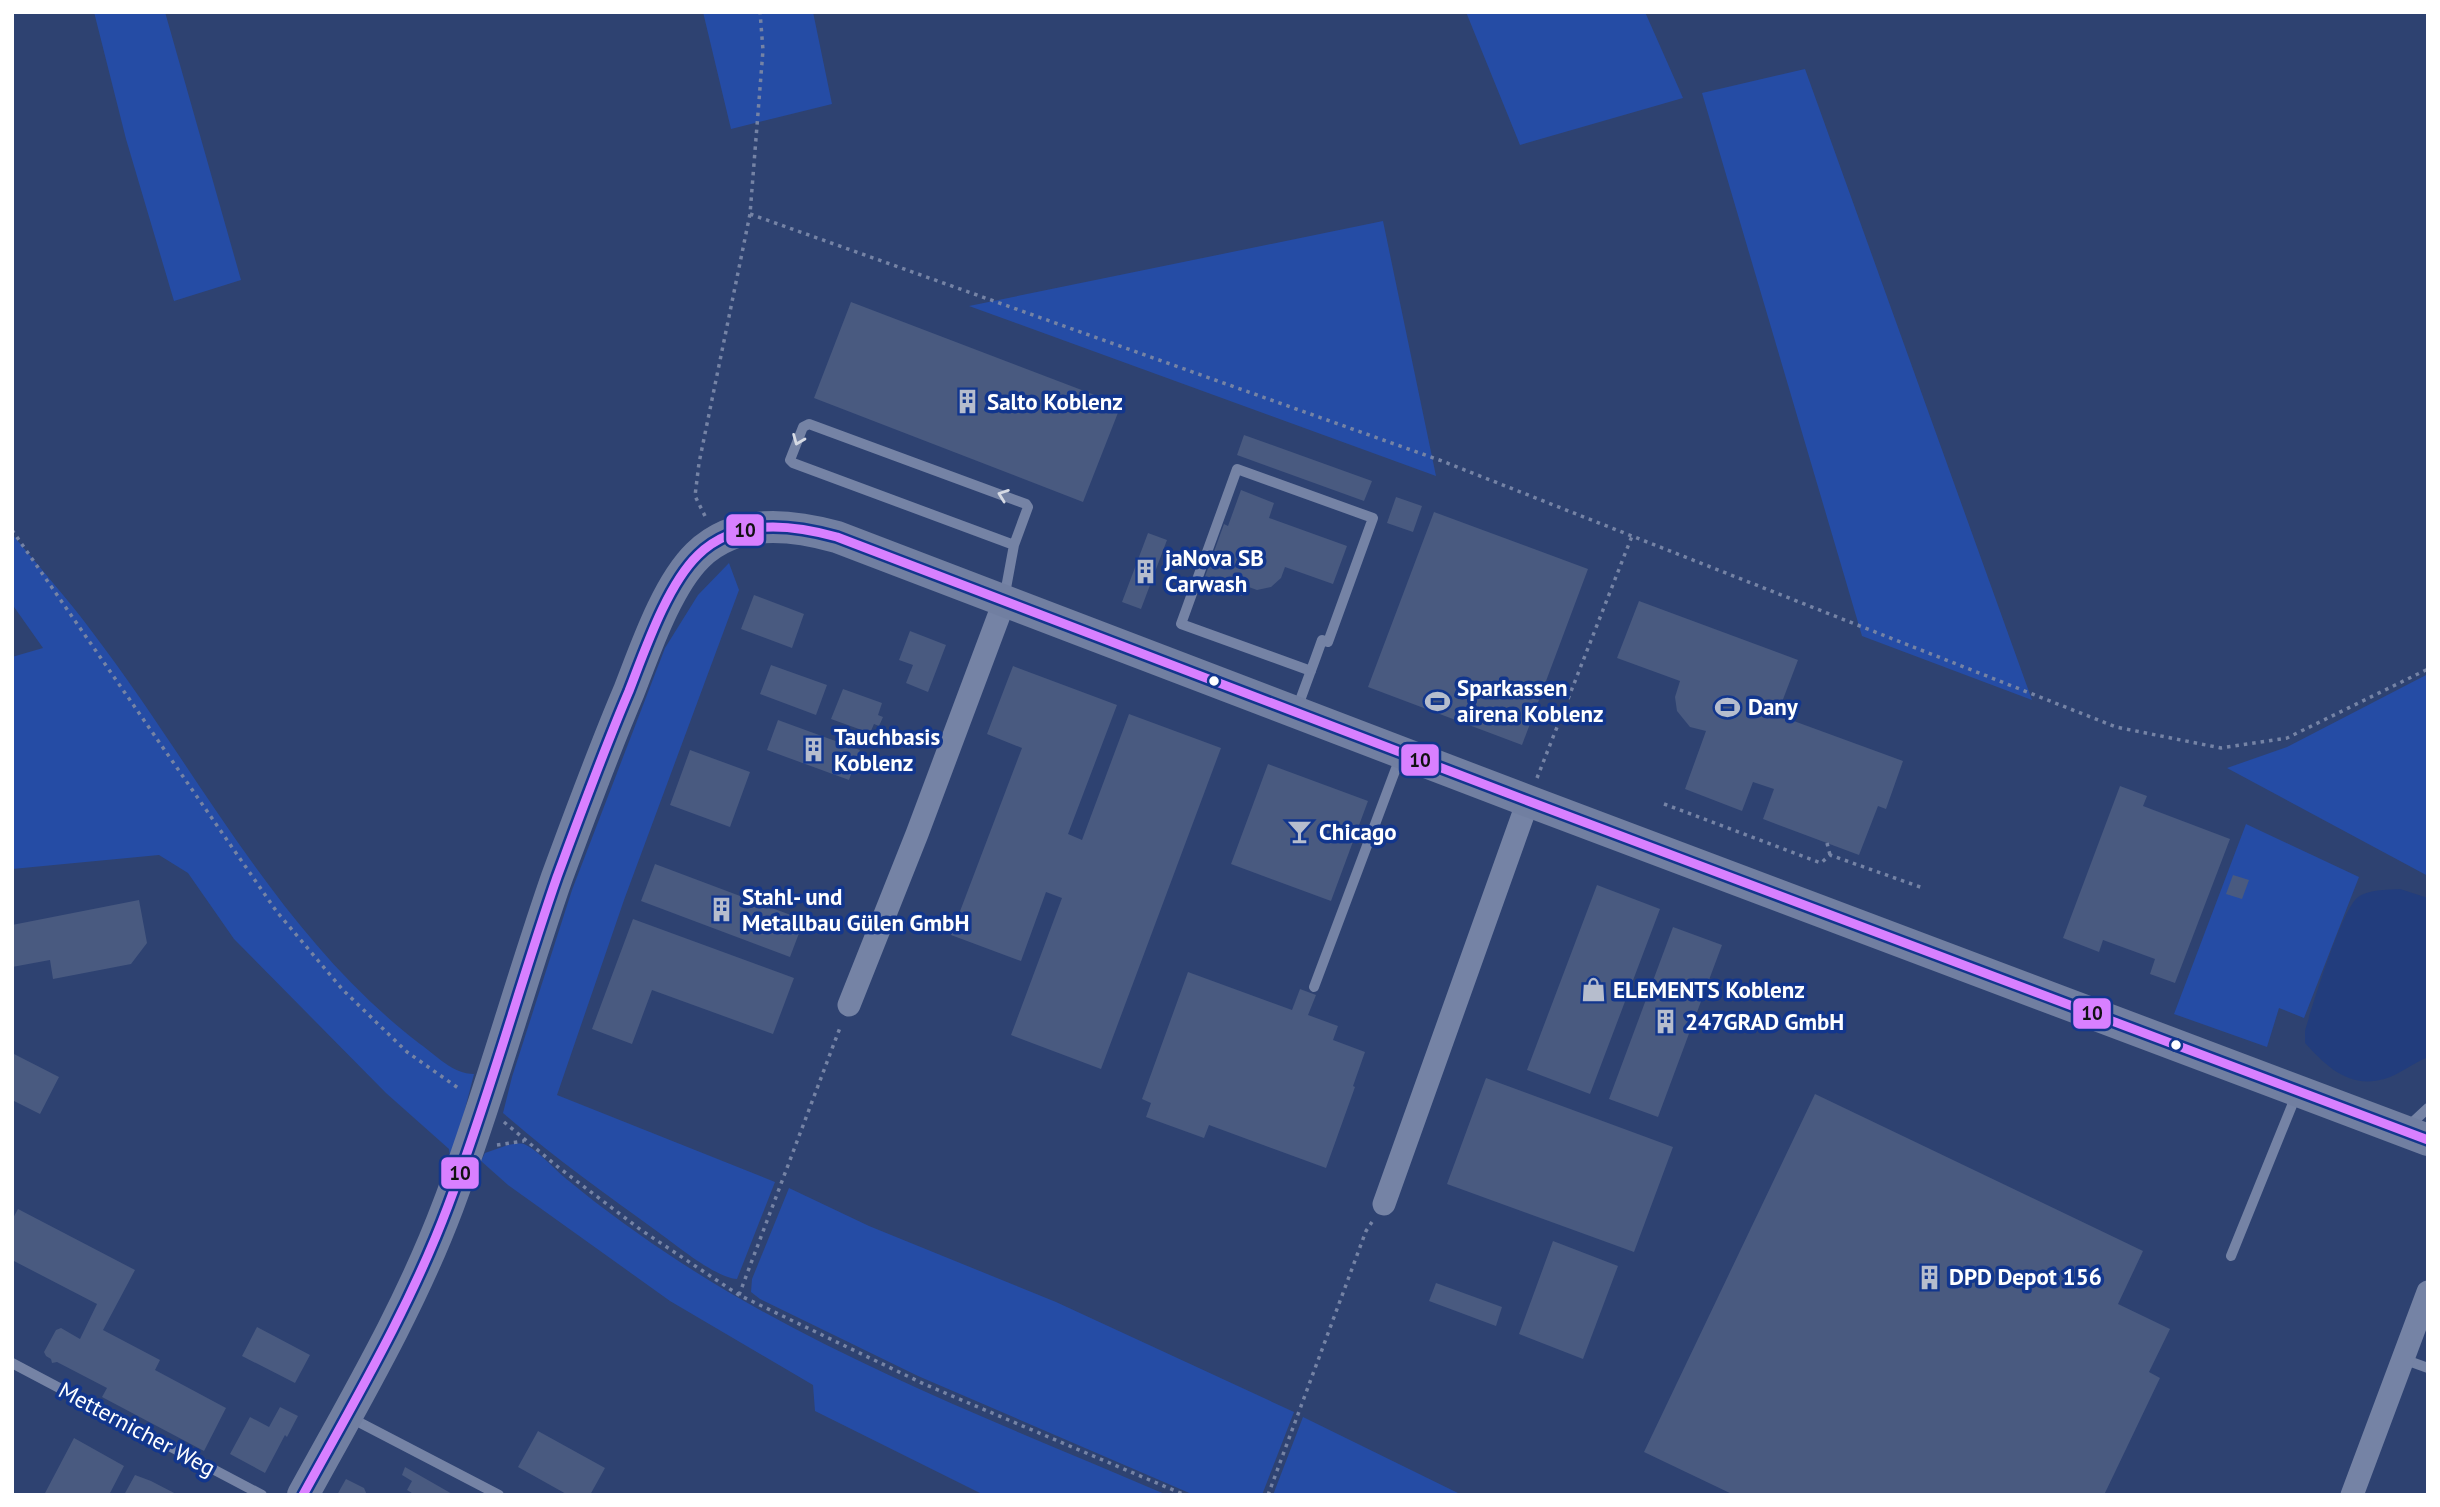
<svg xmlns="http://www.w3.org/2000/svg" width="2440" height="1507" font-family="'PT Sans',sans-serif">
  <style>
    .green { fill: #254ca5 }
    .water { fill: #223d7d }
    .building { fill: #495a80 }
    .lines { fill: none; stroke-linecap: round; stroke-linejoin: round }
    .path { stroke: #7583a5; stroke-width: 3.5; stroke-dasharray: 3.5 5; stroke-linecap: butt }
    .lane { stroke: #7583a5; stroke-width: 10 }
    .street { stroke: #7583a5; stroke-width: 23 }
    .secondary { stroke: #717fa1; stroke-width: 32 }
    .bus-1-casing { stroke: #12368d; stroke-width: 14 }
    .bus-1 { stroke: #d880ff; stroke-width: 9 }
    .oneway { stroke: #d6dae4 }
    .bus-dot { fill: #fff; stroke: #12368d; stroke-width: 2.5 }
    .labels { text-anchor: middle; stroke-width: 7; stroke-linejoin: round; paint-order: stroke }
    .poi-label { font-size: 23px; font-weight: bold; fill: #fff; stroke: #12368d; text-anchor: start }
    .street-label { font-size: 23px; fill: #fff; stroke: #12368d }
    .line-badge { stroke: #12368d; stroke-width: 2.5 }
    .pale-badge-label { font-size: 19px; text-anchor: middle; font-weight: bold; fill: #111 }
  </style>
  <rect width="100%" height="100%" fill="#2e4271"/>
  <!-- green -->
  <path class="green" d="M94,12H165L241,280L174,301L126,139Z
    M703,12H813L832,104L731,129Z
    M1466,12H1645L1683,98L1520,145Z
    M1805,69L2032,700L1862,636L1702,93Z
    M1383,221L1436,476L969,306Z
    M12,534C39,567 68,599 93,633C199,772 279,936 420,1044C437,1056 453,1074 474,1074L451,1164L449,1149L386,1093L234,939L188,873L159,855L12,869V657L43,648L12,604Z
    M729,563L739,590L624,900L557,1095L775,1182L737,1279C716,1278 676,1245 658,1232C605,1194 552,1156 503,1113L512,1077L572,890L665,648L698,595Z
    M2428,674V876L2227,768L2287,747Z
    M2246,824L2359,877L2304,1018L2279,1008L2267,1047L2174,1014Z
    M508,1145C513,1144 520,1143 524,1144C537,1149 557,1172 569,1181C604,1210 642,1237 680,1262C831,1360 1002,1424 1167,1495H984L815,1411L813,1385L670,1301L508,1185L481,1161L485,1153Z
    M789,1188L869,1226L1056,1302L1294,1412L1262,1495H1194L918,1376L760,1299L751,1292L752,1279Z
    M1303,1417L1462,1495H1273Z"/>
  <!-- water -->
  <path class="water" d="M2400,889L2428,898V1057C2413,1063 2399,1075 2384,1079C2349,1089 2326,1066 2305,1043V1031C2312,1007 2341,912 2357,898C2368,889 2387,890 2400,889Z"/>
  <!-- building -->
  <path class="building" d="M851,302L1121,405L1083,502L814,398Z
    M1244,435L1372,481L1364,501L1237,455Z
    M1241,490L1274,503L1269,518L1347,546L1333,584L1285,567L1281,578L1271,587L1257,590L1246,586L1242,596L1203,582L1224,524L1228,526Z
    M1396,497L1422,506L1413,532L1387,523Z
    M1434,512L1588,569L1522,745L1368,687Z
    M1148,533L1167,540L1141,609L1122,602Z
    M754,595L804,614L792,648L741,629Z
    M1639,601L1798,660L1777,715L1903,761L1886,809L1878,806L1859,855L1763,819L1774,789L1753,782L1742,811L1685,789L1706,731L1690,727L1677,711L1675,697L1680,681L1617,658Z
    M910,631L946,645L928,692L906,683L913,665L899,660Z
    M771,665L827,685L816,715L760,694Z
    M1013,666L1117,705L1068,834L1082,840L1129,714L1221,748L1101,1069L1011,1035L1062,898L1046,892L1021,961L951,935L1022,748L987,734Z
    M843,689L882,703L878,715L883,717L879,726L874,724L870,733L831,719Z
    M778,720L860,750L849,780L767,750Z
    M690,750L750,772L730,827L670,805Z
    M1268,764L1368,801L1331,901L1231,864Z
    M2120,786L2147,796L2143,806L2230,839L2175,983L2150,974L2155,959L2103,940L2099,952L2063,938Z
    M655,864L804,920L790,957L641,901Z
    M2233,875L2249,880L2242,899L2226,894Z
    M1597,885L1660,909L1590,1094L1527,1070Z
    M139,900L147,943L131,964L53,979L50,960L12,967V925Z
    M633,919L794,978L773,1034L652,990L632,1044L592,1029Z
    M1673,927L1722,945L1658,1117L1609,1099Z
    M1188,972L1292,1010L1300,989L1316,995L1308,1015L1338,1026L1333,1040L1365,1052L1353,1086L1355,1087L1326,1168L1209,1125L1204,1138L1146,1117L1151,1103L1142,1099Z
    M14,1054L59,1077L40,1114L12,1100Z
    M1486,1078L1673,1147L1634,1252L1447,1184Z
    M1815,1094L2143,1251L2118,1304L2170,1329L2149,1372L2160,1378L2104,1495H1734L1644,1452Z
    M18,1209L135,1270L103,1330L160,1360L155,1370L226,1408L204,1451L102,1397L107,1388L57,1362L52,1363L51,1359L46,1356L44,1352L56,1330L61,1328L80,1339L97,1304L12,1260V1220Z
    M1553,1241L1618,1266L1583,1359L1519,1334Z
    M1436,1283L1502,1307L1496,1326L1429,1301Z
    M257,1327L310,1355L295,1383L242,1356Z
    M280,1407L298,1416L287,1437L285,1435L265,1473L230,1454L250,1417L269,1427Z
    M538,1431L605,1468L590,1495H568L518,1467Z
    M74,1438L124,1466L109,1495H44Z
    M405,1467L454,1495H415L407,1490L412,1481L402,1475Z
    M135,1475L151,1481L178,1495H124Z
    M346,1479L364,1488L367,1495H337Z"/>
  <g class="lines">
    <!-- path -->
    <path class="path" d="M750,214L1442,461L2116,727L2221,748L2287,738L2428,669
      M705,516L695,496L699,463L750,214L763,50L760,12
      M12,530L277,912L343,990L407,1052L461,1090
      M1537,778L1632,536
      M1664,804L1821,863L1830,855L1923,888
      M1827,843L1830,855
      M504,1122L558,1167L641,1230L739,1295L924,1384L1185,1495
      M497,1145L524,1141
      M739,1295L841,1025
      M1268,1495L1366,1231L1372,1222"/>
    <!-- lane -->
    <path class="lane" d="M1004,599L1014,545L1028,507L1026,504L809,424L803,427L790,460L793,463L1014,545
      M1297,709C1305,686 1314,663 1322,640L1328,642L1373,518L1237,469L1181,624L1311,671
      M1314,987L1401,755
      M2410,1130L2414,1121L2428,1108
      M2231,1256L2297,1093
      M2403,1359L2428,1368
      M12,1363L262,1495
      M349,1417L499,1495"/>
    <!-- street -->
    <path class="street" d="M849,1005L917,834L1004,602
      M1384,1204L1528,801
      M2352,1495L2428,1292"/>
    <!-- secondary -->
    <path class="secondary" d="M303,1495C355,1400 410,1307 448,1206C489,1098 519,986 557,877C580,815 603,752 629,691C645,650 667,585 698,555C736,518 790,524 837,537L1528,801L2428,1140"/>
    <defs>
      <path id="bus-1" d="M303,1495C355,1400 410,1307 448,1206C489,1098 519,986 557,877C580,815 603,752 629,691C645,650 667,585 698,555C736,518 790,524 837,537L1528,801L2428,1140"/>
    </defs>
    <!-- bus-1 casing -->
    <use href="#bus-1" class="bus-1-casing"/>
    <!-- bus-1 -->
    <use href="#bus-1" class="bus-1"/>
  </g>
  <!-- one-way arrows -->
  <defs><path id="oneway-chevron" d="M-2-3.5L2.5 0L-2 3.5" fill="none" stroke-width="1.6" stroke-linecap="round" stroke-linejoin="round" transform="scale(1.75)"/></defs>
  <g class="oneway">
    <use href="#oneway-chevron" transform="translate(798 440) rotate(112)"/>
    <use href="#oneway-chevron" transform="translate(1003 495) rotate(-160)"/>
  </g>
  <!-- icons -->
  <defs>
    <symbol id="building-bare" viewBox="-9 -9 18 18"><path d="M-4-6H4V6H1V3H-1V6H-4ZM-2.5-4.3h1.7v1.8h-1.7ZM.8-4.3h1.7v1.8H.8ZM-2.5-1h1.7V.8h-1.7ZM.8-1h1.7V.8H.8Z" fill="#b6bdcd" stroke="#12368d" stroke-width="2.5" paint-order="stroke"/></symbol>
    <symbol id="stadium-bare" viewBox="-9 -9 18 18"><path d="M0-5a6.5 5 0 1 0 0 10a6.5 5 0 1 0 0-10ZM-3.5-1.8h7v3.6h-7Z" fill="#b6bdcd" stroke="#12368d" stroke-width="2.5" paint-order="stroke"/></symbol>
    <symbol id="bar-bare" viewBox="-9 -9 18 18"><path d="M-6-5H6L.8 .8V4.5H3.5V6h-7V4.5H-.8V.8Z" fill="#b6bdcd" stroke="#12368d" stroke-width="2.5" paint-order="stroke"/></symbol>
    <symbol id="shop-bare" viewBox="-9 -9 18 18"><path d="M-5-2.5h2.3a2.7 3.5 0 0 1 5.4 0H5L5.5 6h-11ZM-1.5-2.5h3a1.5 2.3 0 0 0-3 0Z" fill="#b6bdcd" stroke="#12368d" stroke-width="2.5" paint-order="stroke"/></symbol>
  </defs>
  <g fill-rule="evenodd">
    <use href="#building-bare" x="950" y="384" width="35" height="35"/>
    <use href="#building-bare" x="1128" y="554" width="35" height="35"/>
    <use href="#stadium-bare" x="1420" y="684" width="35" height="35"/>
    <use href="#stadium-bare" x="1710" y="690" width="35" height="35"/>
    <use href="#building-bare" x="796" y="732" width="35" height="35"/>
    <use href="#bar-bare" x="1282" y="814" width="35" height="35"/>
    <use href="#building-bare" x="704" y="892" width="35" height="35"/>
    <use href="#shop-bare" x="1576" y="972" width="35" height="35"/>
    <use href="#building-bare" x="1648" y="1004" width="35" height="35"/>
    <use href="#building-bare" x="1912" y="1260" width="35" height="35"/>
  </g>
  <!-- markers -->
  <g class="bus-dot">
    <circle cx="1214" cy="681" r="6"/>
    <circle cx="2176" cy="1045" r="6"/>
  </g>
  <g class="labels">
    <!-- poi labels -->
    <g class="poi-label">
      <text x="987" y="410">Salto Koblenz</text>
      <text x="1165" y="566">jaNova SB<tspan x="1165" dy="26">Carwash</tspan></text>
      <text x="1457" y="696">Sparkassen<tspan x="1457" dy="26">airena Koblenz</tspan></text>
      <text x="1748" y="715">Dany</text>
      <text x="834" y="745">Tauchbasis<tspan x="834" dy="26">Koblenz</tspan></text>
      <text x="1319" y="840">Chicago</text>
      <text x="742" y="905">Stahl- und<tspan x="742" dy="26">Metallbau Gülen GmbH</tspan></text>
      <text x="1613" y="998">ELEMENTS Koblenz</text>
      <text x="1685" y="1030">247GRAD GmbH</text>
      <text x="1949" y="1285">DPD Depot 156</text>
    </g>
    <!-- street labels -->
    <g class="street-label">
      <text transform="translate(137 1429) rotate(28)" y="8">Metternicher Weg</text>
    </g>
  </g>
  <g class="line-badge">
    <rect x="725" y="513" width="40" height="34" rx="7" fill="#d880ff"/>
    <rect x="1400" y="743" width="40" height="34" rx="7" fill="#d880ff"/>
    <rect x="2072" y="997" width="40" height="33" rx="7" fill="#d880ff"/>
    <rect x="440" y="1156" width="40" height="34" rx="7" fill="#d880ff"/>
  </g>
  <g class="pale-badge-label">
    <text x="745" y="537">10</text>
    <text x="1420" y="767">10</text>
    <text x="2092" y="1020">10</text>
    <text x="460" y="1180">10</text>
  </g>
  <!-- border -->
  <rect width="2440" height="1507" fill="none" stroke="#ffffff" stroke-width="28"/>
</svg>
